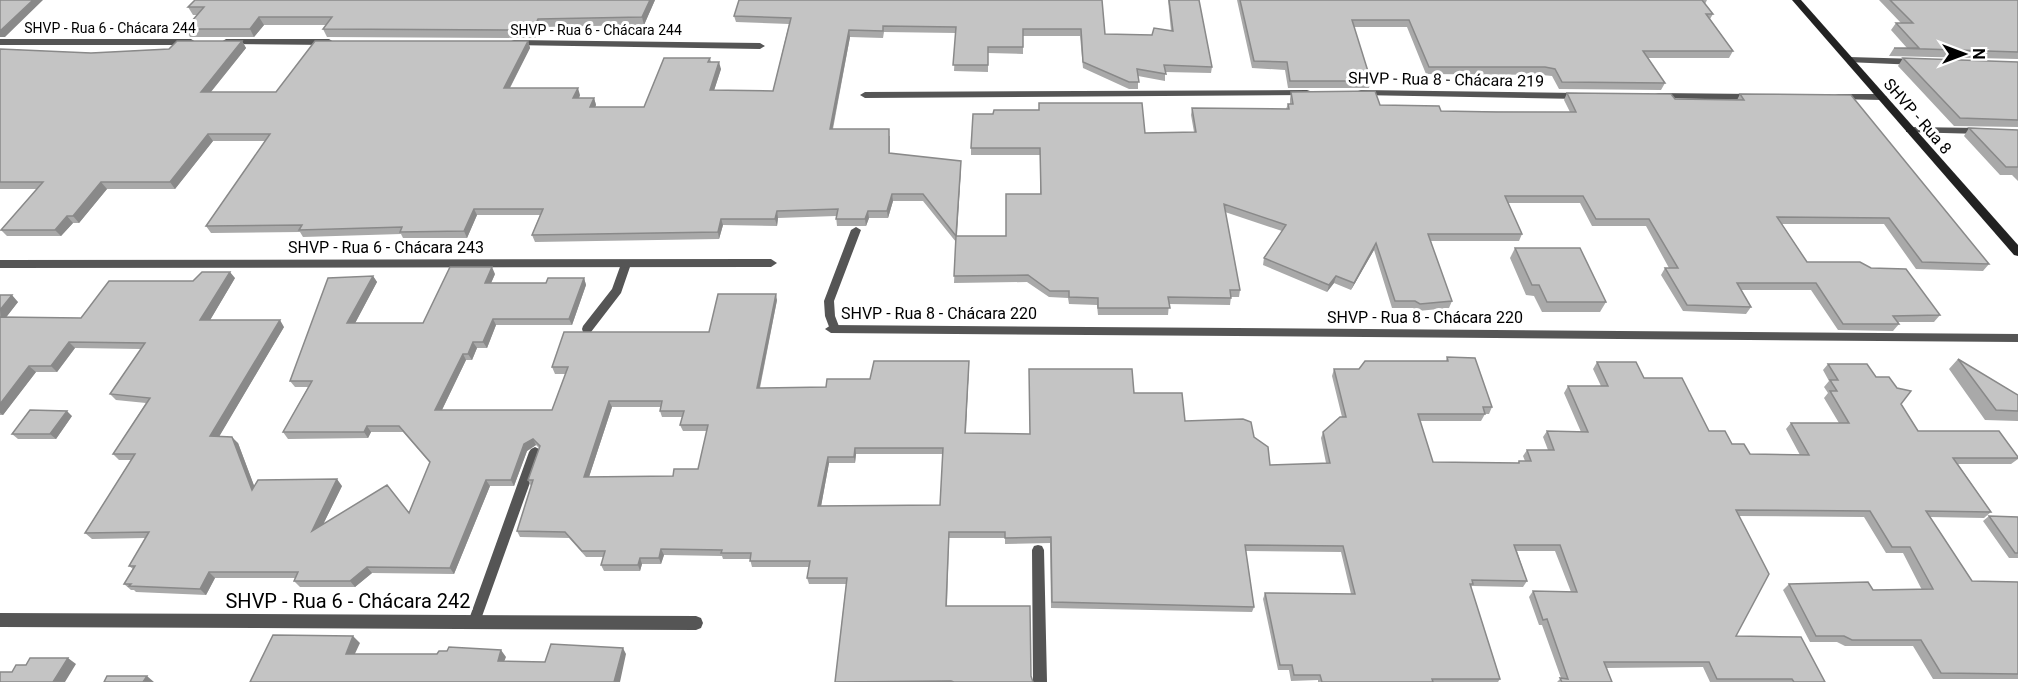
<svg xmlns="http://www.w3.org/2000/svg" width="2018" height="682" font-family="Roboto,sans-serif">
  <style>
    .lines { fill: none; stroke-linecap: round; stroke-linejoin: round }
    .lane { fill: #555; fill-rule: evenodd }
    .street { fill: #555; fill-rule: evenodd }
    .secondary { fill: #222; fill-rule: evenodd }
    .wall { fill: #a9a9a9; fill-rule: evenodd }
    .shaded-wall { fill: #898989 }
    .building { fill: #c4c4c4; stroke: #898989; stroke-width: 1.5; fill-rule: evenodd }
    .labels { text-anchor: middle; stroke-width: 6; stroke-linejoin: round; paint-order: stroke }
    .far-street-label { font-size: 14px; fill: #000; stroke: #fff }
    .street-label { font-size: 16px; fill: #000; stroke: #fff }
    .near-street-label { font-size: 20px; fill: #000; stroke: #fff }
  </style>
  <rect width="100%" height="100%" fill="#fff"/>
  <g class="lines">
    <!-- lane -->
    <path class="lane" d="M856,227L861,230L834,301L835,316L840,329L835,333L831,332L825,316L824,301L851,230Z
      M626,261L631,264L621,293L591,332H583L582,329L583,326L612,289L621,264Z
      M535,447L539,449L541,452L480,622L479,626L474,628L469,626L468,622L529,452L531,449Z
      M1038,545L1042,546L1044,550L1047,682H1033L1032,550L1034,546Z"/>
    <!-- street -->
    <path class="street" d="M0,39H191L196,42L191,45H0Z
      M226,39H329L334,42L329,45L223,44L221,42Z
      M514,40L760,43L765,46L760,49L511,45V41Z
      M1849,57L1918,59L1923,62L1918,65L1846,62V58Z
      M1307,90L1310,91V95L865,98L860,95L865,92Z
      M1361,90L1580,93L1585,96L1580,99L1358,95V91Z
      M1658,93L1754,94L1759,97L1754,100L1655,98V94Z
      M1838,94H1882L1887,97L1882,100L1835,99V95Z
      M1910,127L1981,128L1986,131L1981,134L1906,132V128Z
      M771,259L777,263L771,267L0,268V260Z
      M831,325L2018,334V342L831,333L825,329Z
      M0,613L696,616L701,618L703,623L701,628L696,630L0,627Z"/>
    <!-- secondary -->
    <path class="secondary" d="M1792,0H1801L2018,245V256L2014,255Z"/>
  </g>
  <!-- wall -->
  <path class="wall" d="M195,0H655L644,25L541,27L535,38L327,37L323,29L326,25H264L254,37H190L185,29L197,15H193L188,7Z
    M1102,0L1105,34L1152,35L1171,31L1168,0H1199L1212,67L1211,73L1165,72V81L1138,76V89H1129L1083,68L1080,36H1023V54L988,53V72L954,71L956,33L884,32L883,38L850,37L833,129L890,136V153L961,168L957,236H1006L1040,194V155H971V148L1145,133L1194,132L1191,115L1192,108L1286,109L1288,104H1290V99L1291,92L1380,105L1441,111L1570,112L1564,100L1567,93L1675,99L1737,100L1740,94L1989,264L1983,271L1916,269L1884,224H1782L1807,262L1940,315L1934,322H1898L1899,324L1893,331L1838,330L1811,290H1741L1751,307L1746,314L1683,311L1661,275L1665,268H1669L1646,226H1592L1580,203H1508L1522,234L1519,241H1430L1452,301L1449,308L1418,311L1413,308H1392L1374,250L1351,290L1334,283L1327,292L1263,265L1264,258L1282,231L1225,212L1240,290L1239,297H1231L1230,305L1169,304L1168,315H1098L1097,305L1069,304L1068,298L1049,297L1027,282L954,283L956,242L923,201H893L888,218H869L866,226H837L836,216L778,218L777,226L723,225L719,239L535,242L532,235L540,215H477L467,238H403L401,234L303,237L300,232L211,233L206,226L265,141H213L175,189H107L79,223H73L61,236H7L1,230L37,189H0V49L91,53L169,49L242,41L246,48L211,92H276L528,41L530,48L510,88L580,95L579,98H594L596,105L595,107H644L710,58L711,62L721,69L714,90L773,91L789,24L736,22L734,16Z
    M1237,0H1707L1705,4L1713,14L1710,19L1733,51L1729,58H1648L1665,83L1661,90L1559,89L1552,76L1542,75L1426,74L1407,27H1354L1371,81L1369,88H1288L1285,70L1252,68Z
    M1879,0H2018V59L1889,56L1894,48H1907L1891,30L1896,23H1901Z
    M1903,58L2018,62V127L1954,126L1898,66Z
    M1969,128L2018,130V181L2012,175H2000L1964,136Z
    M1515,248L1606,302L1600,312H1542L1534,296L1526,295L1510,258Z
    M495,274L491,283H546L584,278L586,285L572,325H496L487,348H477L472,360H466L442,410H552L566,374H555L552,367L709,332L777,300L760,388L826,387L969,361L966,433L1030,434L1134,393L1185,421L1254,437L1270,465L1326,463L1321,438L1323,432L1342,417L1332,376L1334,369H1359L1446,361L1447,357L1492,407L1489,414H1485L1481,421H1420L1433,462L1518,463L1519,461H1525L1523,456L1527,450H1548L1543,437L1547,431L1581,432L1564,393L1568,386H1601L1593,369L1597,362L1644,378L1709,431L1750,454L1800,455L1786,429L1791,423H1839L1824,398L1828,393L1824,387L1829,381L1823,370L1828,364L1876,377L1901,404L1918,431L2018,457V459L2011,464H1958L1991,512L1984,518L1930,517L1972,581L2018,582V679H1933L1913,646H1845L1837,642H1810L1783,590L1789,584L1873,590H1922L1903,553H1886L1864,517L1739,516L1736,636L1825,682H1710L1703,667L1606,668L1612,682H1557L1561,678L1542,625H1539L1529,597L1533,591L1571,592L1555,551H1517L1527,581L1523,587L1472,586L1471,587L1500,679L1498,682H1318V680L1291,681L1289,670H1278L1263,599L1265,593L1351,594L1341,552L1246,551L1254,607L1252,612L1051,608L1050,543L1005,544V538H949L947,606L1031,676L1033,682H835L846,584H809L807,578L809,567H752L750,559H723L722,556L664,555L661,564H642L640,571H604L601,565L604,557H586L569,538L520,537L517,531L531,486L528,480L539,448L536,445L527,451L514,486H490L454,574L372,573L355,587H300L294,581L295,578H215L206,595L136,592L134,590H131L124,584L133,569L129,566L146,538L92,539L85,533L131,460H119L113,454L146,403L116,400L110,394L141,349L75,348L57,372H36L3,415H0V295L18,302L6,317L81,318L193,281L235,278L210,320L284,327L219,436L238,443L254,486H342L323,524L409,513L430,463L403,432H371L368,438L288,439L283,432L308,387H295L290,381L373,276L377,282L355,323H423ZM612,407H661L660,411L662,417H682L680,425L683,431H707L698,469L673,476L589,477ZM856,454H943L940,505L821,506L829,463H855Z
    M1958,359L2018,395V421L1985,420L1949,369Z
    M72,416L56,439H18L12,434Z
    M1989,516L2018,517V558H2009L1983,521Z"/>
  <!-- shaded-wall -->
  <path class="shaded-wall" d="M33,0H43L5,37H0V31Z
    M650,0H655L644,25L642,17Z
    M259,17L264,25L254,37L250,29Z
    M538,19L541,27L535,38L533,30Z
    M849,30L850,37L831,136L830,129Z
    M242,41L246,48L205,99L201,92Z
    M528,41L530,48L506,95L504,88Z
    M719,62L721,69L712,97L710,90Z
    M578,88L580,95L576,105L573,98Z
    M594,98L596,105L592,114L590,107Z
    M208,134L213,141L175,189L170,182Z
    M961,161V168L956,243V236Z
    M101,182L107,189L79,223L73,216Z
    M892,194L893,201L888,218L887,211Z
    M474,209L477,215L467,238L464,231Z
    M777,211L778,218L777,226L775,219Z
    M868,211L869,218L866,226L865,219Z
    M67,216L73,223L61,236L55,230Z
    M721,219L723,225L719,239L718,232Z
    M1376,243L1374,250L1351,290L1354,283Z
    M492,267L495,274L488,290L485,283Z
    M230,272L235,278L206,327L200,320Z
    M373,276L377,282L352,329L347,323Z
    M1336,276L1334,283L1327,292L1329,285Z
    M584,278L586,285L572,325L569,319Z
    M776,294L777,300L758,395L757,388Z
    M12,295L18,302L1,324L0,310Z
    M493,319L496,325L487,348L483,342Z
    M280,320L284,327L216,442L210,436Z
    M69,342L75,348L57,372L51,366Z
    M473,342L477,348L472,360L468,354Z
    M463,354L466,360L439,416L435,410Z
    M969,361V368L965,439V433Z
    M29,366L36,372L3,415L0,413V404Z
    M609,401L612,407L587,483L584,477Z
    M67,411L72,416L56,439L50,434Z
    M367,426L371,432L368,438L364,432Z
    M232,437L238,443L258,496L252,490Z
    M533,439L536,445L527,451L514,486L511,480L524,444Z
    M855,448L856,454L855,463L854,457Z
    M828,457L829,463L820,512L818,506Z
    M337,479L342,486L317,537L312,531Z
    M486,480L490,486L454,574L450,568Z
    M661,549L664,555L661,564L659,558Z
    M640,558L642,564L640,571L638,565Z
    M367,567L372,573L355,587L350,581Z
    M209,572L215,578L206,595L200,589Z
    M353,636L360,643L352,660L346,654Z
    M623,648L626,654L620,682H614Z
    M501,650L506,657L502,667L498,661Z
    M68,658L76,664L65,682H53Z
    M147,676L154,682H143Z"/>
  <!-- building -->
  <path class="building" d="M0,0H33L0,31Z
    M195,0H650L642,17L538,19L533,30L323,29L332,17H259L250,29H185L204,7H188Z
    M739,0H1102L1105,34L1152,35L1154,28L1173,31L1169,0H1199L1212,67L1164,65L1166,74L1137,69L1139,82H1129L1083,62L1081,29H1023V47H988V65H953L956,27L883,26V31L849,30L830,129H889V153L961,161L956,236H1006V194H1041L1040,148H971L973,114H993L994,110H1039V103H1142L1145,133L1196,132L1192,108L1289,109L1288,104H1293L1291,92L1375,91L1380,105L1439,106L1441,111L1497,112H1576L1567,93L1671,94L1675,99L1744,100L1740,94L1851,95L1989,264L1922,262L1889,218L1777,217L1807,262H1860L1871,268L1906,269L1940,315L1893,316L1899,324H1843L1816,283H1737L1751,307L1687,305L1665,268H1678L1649,219H1596L1583,196H1505L1522,234H1428L1452,301L1420,304L1415,301H1395L1376,243L1354,283L1336,276L1329,285L1264,258L1286,225L1224,204L1240,290H1230L1231,298L1168,297L1170,308H1098V298L1069,297V291H1050L1028,275L954,276L956,236L923,194H892L887,211H868L865,219H836L838,209L777,211L775,219H721L718,232L532,235L543,209H474L464,231L400,232L402,227L299,230L302,225L206,226L270,134H208L170,182H101L73,216H67L55,230H1L43,182H0V49L91,53L169,49L177,41H242L201,92H276L315,41H528L504,88H578L573,98H594L590,107H644L664,58H710L708,62H719L710,90L773,91L791,18L734,16Z
    M1240,0H1702L1713,14H1706L1733,51H1643L1665,83L1562,82L1555,69L1545,67H1429L1409,20H1352L1371,81H1290L1287,62L1254,61Z
    M1890,0H2018V52L1894,48H1919L1896,23H1913Z
    M1903,58L2018,62V120L1960,118Z
    M1969,128L2018,130V167H2006Z
    M1515,248H1580L1606,302H1547L1539,285H1532Z
    M450,267H492L485,283H546L548,278H584L569,319H493L483,342H473L468,354H463L435,410H552L568,367H552L564,332H709L718,294H776L757,388L826,387L827,379H870L874,361H969L965,433L1030,434L1029,369H1132L1134,393H1182L1185,421L1243,419L1251,422L1254,437L1268,447L1270,465L1330,463L1323,432L1340,417H1346L1334,369H1359L1365,361H1448L1447,357L1475,358L1492,407H1483L1485,414H1418L1433,462L1519,463V461H1531L1527,450H1554L1547,431L1588,432L1568,386H1608L1597,362H1636L1644,378H1682L1709,431H1725L1732,444H1744L1750,454L1809,455L1791,423H1849L1830,391H1837L1830,380H1838L1828,364H1867L1876,377H1889L1897,388L1911,391L1901,404L1918,431H1999L2018,457V458H1953L1991,512L1926,511L1972,581L2018,582V674L1941,673L1921,640H1852L1844,636H1816L1789,584L1868,582L1873,590L1933,589L1910,547H1892L1870,511L1736,510L1769,574L1736,636L1801,637L1825,682H1794L1792,679H1717L1709,662H1604L1612,682H1562L1560,678L1568,679L1547,619L1543,620L1533,591L1577,592L1560,545H1514L1527,581L1472,580L1473,584H1470L1500,679H1432L1433,682H1322L1320,675H1294L1292,665H1280L1265,593L1355,594L1343,546L1245,545L1254,607L1052,602L1051,537L1005,538V532H949L946,606H1030L1031,676L1033,682H954L951,681L835,682L847,578H807L810,561H750L751,553H721L722,550L661,549L659,558H640L638,565H601L605,551H582L565,532L517,531L533,480H528L540,446L533,439L524,444L511,480H486L450,568L367,567L350,581H294L298,572H209L200,589L129,586L131,584H124L135,566H129L149,532L85,533L135,454H113L150,398L110,394L145,343L69,342L51,366H29L0,404V317L81,318L109,281H193L202,272H230L200,320H280L210,436L232,437L252,490L258,480L337,479L312,531L387,485L409,513L430,462L399,426H367L364,432H283L312,381H290L328,278L373,276L347,323H423ZM609,401H662L660,411H684L680,425H708L698,469H674L673,476L584,477ZM855,448H943L940,505L818,506L828,457H854Z
    M0,295H12L0,310Z
    M1958,359L2018,395V411L1996,410Z
    M30,410L67,411L50,434H12Z
    M1989,516L2018,517V553H2015Z
    M273,635L353,636L346,654H437L439,651H447L449,647L501,650L498,661L545,662L551,644L623,648L614,682H250Z
    M30,658H68L53,682H0V672H12L16,665H26Z
    M107,676H147L143,682H104Z"/>
  <g class="labels">
    <!-- far-street labels -->
    <g class="far-street-label">
      <text x="110" y="33">SHVP - Rua 6 - Chácara 244</text>
      <text x="596" y="35">SHVP - Rua 6 - Chácara 244</text>
    </g>
    <!-- street labels -->
    <g class="street-label">
      <text transform="translate(1446 79) rotate(1)" y="6">SHVP - Rua 8 - Chácara 219</text>
      <text transform="translate(1918 116) rotate(49)" y="6">SHVP - Rua 8</text>
      <text x="386" y="253">SHVP - Rua 6 - Chácara 243</text>
      <text x="939" y="319">SHVP - Rua 8 - Chácara 220</text>
      <text x="1425" y="323">SHVP - Rua 8 - Chácara 220</text>
    </g>
    <!-- near-street labels -->
    <g class="near-street-label">
      <text x="348" y="608">SHVP - Rua 6 - Chácara 242</text>
    </g>
  </g>
  <!-- north arrow -->
  <g transform="translate(1964 54) rotate(90)" stroke="#ffffff" stroke-width="4.5" paint-order="stroke">
  <path d="M0-4.5L10 22L0 15L-10 22Z" fill="#000000"/>
  <text y="-9" font-size="16" font-weight="bold" text-anchor="middle" fill="#000000">N</text>
  </g>
</svg>
